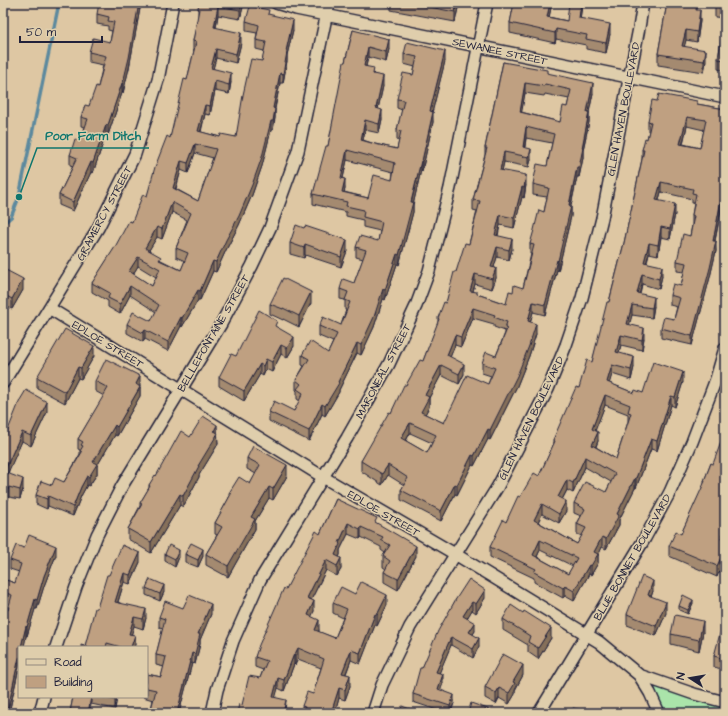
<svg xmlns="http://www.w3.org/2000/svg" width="728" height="716" font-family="'Architects Daughter',sans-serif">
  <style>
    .green { fill: #aae4aa; stroke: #668372 }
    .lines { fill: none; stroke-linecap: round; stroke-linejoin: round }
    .stream { stroke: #5b899e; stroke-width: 3.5 }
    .minor-casing { stroke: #22223b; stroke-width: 14 }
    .minor { stroke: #dfceac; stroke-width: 11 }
    .wall { fill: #a48a6f; stroke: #22223b; fill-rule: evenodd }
    .shaded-wall { fill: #86705a; stroke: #22223b }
    .building { fill: #bfa081; stroke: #22223b; fill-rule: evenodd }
    .labels { text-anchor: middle; stroke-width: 3; stroke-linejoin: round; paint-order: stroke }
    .street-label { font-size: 11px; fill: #22223b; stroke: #dfceac }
    .leader { fill: none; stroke: #0f766e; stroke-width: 1.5 }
    .callout-dot { fill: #0f766e; stroke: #dfceac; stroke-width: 1.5 }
    .callout-label { font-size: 12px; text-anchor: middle; font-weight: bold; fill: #0f766e; stroke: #dfceac; stroke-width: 3; stroke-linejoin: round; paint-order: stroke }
  </style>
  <rect width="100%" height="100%" fill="#dec7a3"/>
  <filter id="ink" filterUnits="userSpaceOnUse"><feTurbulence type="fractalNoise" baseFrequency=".025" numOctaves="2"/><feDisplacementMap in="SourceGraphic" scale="8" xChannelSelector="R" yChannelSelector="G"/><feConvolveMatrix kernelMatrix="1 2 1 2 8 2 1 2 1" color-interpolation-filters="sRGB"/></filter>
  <g filter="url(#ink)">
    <!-- green -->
    <path class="green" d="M639,675L725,702V713H659Z"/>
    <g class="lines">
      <!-- stream -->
      <path class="stream" d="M3,224L11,217L19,197L59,3"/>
      <defs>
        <path id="minor" d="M276,3L296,9L725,97
          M49,308L323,477L455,554L599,642L639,675L694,694L725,702
          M3,383L98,228L135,154L158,80L173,3
          M56,647L76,587L97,535L122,486L221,324L252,266L270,228L298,151L329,3
          M639,675L650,693L659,713
          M40,713L44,697
          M212,713L217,690L233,641L260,580L347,438L389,364L416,306L429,271L450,188L487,3
          M373,713L382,685L410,627L498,486L548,389L566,345L582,298L602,218L639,28L643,3
          M539,713L645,538L670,492L692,442L716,379L725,348"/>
      </defs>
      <!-- minor casing -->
      <use href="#minor" class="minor-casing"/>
      <!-- minor -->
      <use href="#minor" class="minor"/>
    </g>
    <!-- wall -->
    <path class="wall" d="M110,3H141L129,68L123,93H122L108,135L106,134L93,173L91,172L73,211L59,205V195L73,166L70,165V155L80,141L85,127L81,126V117L89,106L98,87L103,65L89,62V52L110,42L112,31L108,30V26L97,24V14L110,5Z
      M243,3V7L240,19L218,15L216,28L241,43L236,63L216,58L213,68L231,82L229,94L215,91L210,115L205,114L201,132L220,137H236L262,61L264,51L256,49V40L257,33L246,31V21L269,15L293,30L287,55V61L283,83H280L275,109V118L273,130H271L262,166L252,195L239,225L226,250L216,272L213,271L200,300H198L182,327L181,326L168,351L145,339L143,342L127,333V324L151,321L156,312L130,295L120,314L108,307V301L92,292V283L132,222L147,196L170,138L187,80L194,51H193V41L198,18V8ZM195,153L213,158L198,201L176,189L181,170L188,173ZM172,212L187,220L176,248V257L185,261L181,270L161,260L149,250L157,237L162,239ZM138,266L156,277L152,286L133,274Z
      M371,3H459L455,22L391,10V7Z
      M513,3H552L549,17L567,21L582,3L580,18L610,34L606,53L586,49V45L556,39L555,43L510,33V23L514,4H513Z
      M667,3H698L697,10L700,21L697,42L686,40L684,46L706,61L704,72L658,65V54Z
      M725,3V71L718,69V59L725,18L715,17V6Z
      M353,30L389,49L386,62L368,57L366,66L374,74L383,86L378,109L382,119L379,133L365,130L363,140L375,144L397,149L399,141L397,140V130L402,110L397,108V99L413,75L415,67L404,64V54L445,61L432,112L433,122L422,171L421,170L413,205V212L399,265L397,264L385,300L383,299L374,327L361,355L357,353L339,390V392L325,416L322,414L309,441L269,421V412L294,411L300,401L297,399V391L296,390V380L304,366L302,365V355L328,353L333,342L319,336V326L341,325L346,310H345V300L340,299V289L354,283L363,259L356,257V247L378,241L380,231L363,227V220L346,216V212L313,204V194L328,146L345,62ZM347,160L393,172L392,180L368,198L344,192L345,189L343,178Z
      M503,62L547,73L593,93L589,112V122L583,150V158L579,177H577L571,206V216L558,271L557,270L545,315L533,312L530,322L536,334L529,356L517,386L490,440L488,439L474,466L472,465L457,495L455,494L441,521L401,500V490L404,485L388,475L382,485L361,471V461L391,413L406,385L423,361L438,323V318L446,303L456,272L469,244L477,211L473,210V200L485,155V148ZM525,93L544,96L545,94L569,99L567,107L560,122L521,112ZM526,138L552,143L547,166L533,184V195L547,197L544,212L530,244V254H531L523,288L513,292L506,304L477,294L473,291L475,284L492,289L496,278L494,267L497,257L509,260L512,249L498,236L500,225L514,228L522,197L524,198L526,185L502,170L504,162L529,167L531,159L525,147ZM473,318L494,324V327L505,331V333L496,356L482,363V373L491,376L488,384L444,423L425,414L429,407V398L441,375L459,384L464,374L450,357L455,345L461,347ZM410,433L432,443L427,453L406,441Z
      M657,101L697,104L725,109V200H723L715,241L716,251L710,277L692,345L661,338V328L674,319L677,307L670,305V295L681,286L684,272L677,271V261L690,236L692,225V215L694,203H692V199L661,192L659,200L675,214L670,239L661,237L658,255L649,253L647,262L662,276L659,289L642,284L640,294L654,306L652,318L632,315L629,324L644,338L642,350L621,345L619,353L634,367L631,380L612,374L609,383L634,393H643L683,382L675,407L671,405L657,451L651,449L636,488H635L619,520V525L606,549L602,547L598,556V563L591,575L589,574L574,601L565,596L563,598L534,582V578L490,557V547L506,522L520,497L539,476L553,446V440L592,362L609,302L624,243L642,159V150L647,139L649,131H648V121ZM687,126L704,130L700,148L683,144ZM605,405L628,414V422L616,459L596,447L598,441L595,430ZM585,467L611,482L606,492L574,503V513L581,516L577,524V534L582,536L577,544L538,522L542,514L559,523L566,511L562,500L567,490L573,493ZM540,550L573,566L568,574L537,557Z
      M304,228L347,251L341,267L305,255L304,258L290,254V243Z
      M3,271L23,290L12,309L3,305Z
      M311,303L299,327L283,319V320L270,314V304Z
      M277,327L294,346L287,358L281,354L272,372L266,369L263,376L260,374L244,401L219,386V377L236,356Z
      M94,356L81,379L78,378L65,403L37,388V377Z
      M95,381L140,385V396L117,436L115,435L97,466V474L89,486L87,485L81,496L73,516L48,506L47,509L36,504V495L52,485L64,482L80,454V450L78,449V439L104,396L95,391Z
      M47,412L31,446L22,441L7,474L23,489L20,499L9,497L3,510V434L6,435Z
      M217,433L218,444L199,475V477L183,507L180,505L151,553L128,539V529L140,506V503L149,488V485L156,476L190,437Z
      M247,458L287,476L273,500L269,498L255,521V529L228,577L206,565V554L217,535L215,534V523L229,498V493L250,484L256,474L247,469Z
      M711,463L724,540L717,577L669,556V546L681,534L704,485V481Z
      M336,499L377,524L416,556L398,590L384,582V572L386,569L383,567V556L385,553L381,550V547L361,537L360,539L348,534L340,550V555L339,557L341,569L337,576L326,570L311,600L314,611L311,616L319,630V632L335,638L343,618L333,613V603L355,594L387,605L377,626L375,625L360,664L351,660L346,674L350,686L345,700L339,698L335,713H302V706L313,694L321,668L298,659L295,665L294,664L284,691L278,688L275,697L286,710L285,713H237L242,705L260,678L263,670L255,667V657L286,589L320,534Z
      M24,548L56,555L44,586L37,609H35L27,636H26L9,713L8,610L10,604L3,601V579L15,583L19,572L10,569V560Z
      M165,554L179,557L175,567L165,561Z
      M185,554L203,556L198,567L185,562Z
      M140,562L130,584L124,582L118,602L146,618L143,629L134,626L131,635L135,645L134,647H81L85,646L97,608L109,575Z
      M146,588L164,592L160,601L146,595Z
      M653,591L651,597L666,613L656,636L627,625V614Z
      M485,598L476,613L472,610L467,618L475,631L473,634L479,646L473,658L451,645L439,673L443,683L440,690L454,703L451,713H446L413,702V694L422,668L456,599Z
      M693,603L688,614L679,610V606Z
      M183,608L211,614L200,640V644L195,664L192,663L179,713H150L153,700L143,697H147V674L161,677L164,667L156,665V655L163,628L159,627V617Z
      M503,619L551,638L538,659L528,652V645L503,630Z
      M725,627V670L714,667V656Z
      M703,632L699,651L671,644V634Z
      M523,675L515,690V694L509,704L499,698L496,704L485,698V687Z
      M73,697H117L115,709L91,704L70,712Z"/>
    <!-- shaded-wall -->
    <path class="shaded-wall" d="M6,3H8L3,27V18Z
      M139,3H141L129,68L123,93V83Z
      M242,3H243V7L240,19V10Z
      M457,3H459L455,22V12Z
      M550,3H552L547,27V17Z
      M581,3H582V6L579,28V18Z
      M218,6V15L214,36V27Z
      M700,10V21L697,42V32Z
      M293,20V30L287,55V61L283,83V74L286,51Z
      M610,24V34L606,53V43Z
      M556,29V39L555,43V33Z
      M686,30V40L682,56V46Z
      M241,33V43L236,63V54Z
      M389,39V49L386,62V52Z
      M368,47V57L364,76V66Z
      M216,49V58L211,77V68Z
      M706,50V61L704,72V61Z
      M445,51V61L430,121V111Z
      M231,73V82L229,94V85Z
      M280,73V83L273,117V108Z
      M383,76V86L376,118V108Z
      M215,81V91L210,115V106Z
      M122,83V93L108,135V125Z
      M525,83V93L520,122V112Z
      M593,83V93L587,122V112Z
      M205,105V114L198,141V131Z
      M275,109V118L273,130V121Z
      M382,110V119L379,133V124Z
      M433,112V122L422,171V161Z
      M589,112V122L583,150V158L579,177V167L582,148Z
      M687,117V126L680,154V144Z
      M365,120V130L361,150V140Z
      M271,121V130L262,166L252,195L239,225L226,250L216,272V262Z
      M106,125V134L93,173V163Z
      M526,127V138L523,157V147Z
      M195,144V153L188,173V163Z
      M531,149V159L529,167V157Z
      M347,150V160L341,187V178Z
      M504,152V162L500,180V170Z
      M181,161V170L173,197V188Z
      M421,161V170L413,205V212L399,265V255Z
      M91,162V172L73,211V202Z
      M577,167V177L570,209L571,206V216L558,271V261Z
      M526,175V185L524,198V188Z
      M345,179V189L342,201V192Z
      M661,182V192L656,210V200Z
      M522,187V197L514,228V218Z
      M723,190V200L713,250V241Z
      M172,202V212L162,239V229Z
      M675,204V214L670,239V229Z
      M500,215V225L495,245V235Z
      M157,227V237L145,257V248Z
      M661,227V237L658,255V245Z
      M512,239V249L509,260V250Z
      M347,240V251L341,267V257Z
      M716,241V251L710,277L692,345V336Z
      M649,243V253L644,271V262Z
      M305,244V255L304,258V248Z
      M497,247V257L491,277V267Z
      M397,254V264L385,300V290Z
      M138,257V266L129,281V271Z
      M557,260V270L545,315V305Z
      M213,261V271L200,300V291Z
      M662,266V276L659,289V279Z
      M496,268V278L492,289V279Z
      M475,274V284L470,301V291Z
      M642,274V284L637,303V293Z
      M23,279V290L12,309V299Z
      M130,286V295L120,314V304Z
      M383,289V299L374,327L361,355V345Z
      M198,290V300L182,327V318Z
      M311,292V303L299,327V316Z
      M654,297V306L652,318V308Z
      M533,302V312L528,331V321Z
      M632,305V315L627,334V324Z
      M473,308V318L461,347V337Z
      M181,317V326L168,351V342Z
      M536,324V334L529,356L517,386L490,440V430Z
      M644,328V338L642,350V340Z
      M145,330V339L143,342V333Z
      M455,335V345L447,365V355Z
      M621,335V345L616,362V352Z
      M294,337V346L287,358V348Z
      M357,343V353L339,390V392L325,416V406L338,382Z
      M281,345V354L272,372V362Z
      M94,346V356L81,379V368Z
      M634,357V367L631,380V370Z
      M266,359V369L263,376V366Z
      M260,364V374L244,401V391Z
      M464,364V374L459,384V374Z
      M441,365V375L429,398V407L421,422V412L425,395Z
      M612,365V374L607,392V382Z
      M78,367V378L65,403V392Z
      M683,372V382L675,407V397Z
      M140,376V385L136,394V384Z
      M140,387V396L117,436V427Z
      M605,395V405L592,439V429Z
      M671,396V405L657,451V441Z
      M47,402V412L31,446V436Z
      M322,404V414L309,441V431Z
      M410,423V433L401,449V438Z
      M115,425V435L97,466V474L89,486V477L93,462Z
      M217,425L218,444L199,475V477L183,507V496L198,466L214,431Z
      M488,429V439L474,466V456Z
      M22,432V441L4,482V472Z
      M598,432V441L592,455V445Z
      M651,439V449L636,488V478Z
      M472,455V465L457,495V485Z
      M585,457V467L573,493V483Z
      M287,465V476L273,500V489Z
      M388,465V475L382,485V474Z
      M87,476V485L81,496L73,516V507L81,487Z
      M635,478V488L619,520V525L606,549V539L617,514Z
      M23,479V489L20,499V490Z
      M567,480V490L558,507V497Z
      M455,484V494L441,521V511Z
      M9,487V497L3,510V501Z
      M269,487V498L255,521V529L228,577V566L251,517Z
      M180,494V505L151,553V542Z
      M48,496V506L47,509V499Z
      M566,501V511L559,523V514Z
      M542,504V514L534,530V520Z
      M348,523V534L340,550V555L335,565V555L339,543Z
      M361,527V537L360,539V529Z
      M725,528V538L721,548V538Z
      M602,537V547L598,556V563L591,575V566L594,552Z
      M540,540V550L533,565V555Z
      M56,546V555L44,586L37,609V600L44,576Z
      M416,546V556L398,590V579Z
      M203,549V556L198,567V560Z
      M725,549V559L717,577V566Z
      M179,550V557L175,567V559Z
      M140,553V562L130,584V575Z
      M341,558V569L337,576V566Z
      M326,560V570L307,608V598Z
      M589,565V574L574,601V591Z
      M124,573V582L115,611V602Z
      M653,581V591L648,606V595Z
      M164,585V592L160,601V594Z
      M565,586V596L563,598V588Z
      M485,590V598L476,613V604Z
      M387,595V605L377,626V615Z
      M35,599V609L27,636V627Z
      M693,600V603L688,614V610Z
      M314,601V611L308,625V615Z
      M472,602V610L463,625V616Z
      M666,602V613L656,636V626Z
      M211,604V614L200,640V644L195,664V654L198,634Z
      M146,609V618L143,629V619Z
      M375,614V625L360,664V653Z
      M134,617V626L129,643V634Z
      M319,620V630L315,640V630Z
      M703,621V632L699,651V640Z
      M475,623V631L469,640V632Z
      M26,626V636L24,647H21Z
      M551,628V638L538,659V648Z
      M135,635V645L134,647H131Z
      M451,637V645L436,681V672Z
      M479,638V646L473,658V649Z
      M298,648V659L295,665V654Z
      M351,650V660L342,683V673Z
      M192,653V663L179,713H177Z
      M294,654V664L284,691V680Z
      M19,657V667L9,713H7Z
      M523,665V675L515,690V694L509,704V693L513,682Z
      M443,674V683L438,698V689Z
      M350,675V686L345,700V690Z
      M278,678V688L273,707V697Z
      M339,688V698L335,713H331Z
      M499,688V698L496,704V693Z
      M454,695V703L450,713V706Z
      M91,697V704L90,713H88Z
      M115,697H117L115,709Z
      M286,700L285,713H283Z"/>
    <!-- building -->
    <path class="building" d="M3,3H6L3,18Z
      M99,3H103L110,5V3H139L129,58L123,83H122L108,125H106L93,163L91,162L73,202L59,195L77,158L70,155L75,139L80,141L88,119L81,117L85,105L89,106L96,86L98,87L106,56L89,52L93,38L110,42L114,22L108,21L109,17L97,14Z
      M199,3H242L240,10L218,6L214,27L241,33L236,54L216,49L211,68L231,73L229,85L215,81L210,106L205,105L198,131L220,137L221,134L236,137L243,95L251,59L262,61L266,42L256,40L259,25L246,21L250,6L269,10L268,14L293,20L286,51L287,52L283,74L280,73L273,108L275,109L273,121H271L262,157L252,185L239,216L226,240L216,262L213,261L200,291L198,290L182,318L181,317L168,342L145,330L143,333L127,324L133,312L151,321L159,305L130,286L120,304L108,298L110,293L92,283L115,247L129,221L132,222L143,194L147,196L155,167L167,136L170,138L184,79L187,80L196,42L193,41L199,9L198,8ZM195,144L216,149L198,201L173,188L181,161L188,163ZM172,202L191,213L176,248L188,253L181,270L159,260L161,257L145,248L157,227L162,229ZM138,257L160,269L152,286L129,271Z
      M409,3H457L455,12Z
      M514,3H550L547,17L567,21L569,3H581L579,18L610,24L606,43L586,39L587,35L556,29L555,33L510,23Z
      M667,3H697L696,10H700L697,32L686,30L682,46L706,50L704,61L658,54Z
      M716,3H725V8L715,6Z
      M725,18V60L718,59Z
      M353,30L389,39L386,52L368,47L364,66L374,68L373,74L383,76L376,108L382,110L379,124L365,120L361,140L375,144L397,149L401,131L397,130L404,100L397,99L403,73L413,75L417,57L404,54L407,42L445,51L430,111L433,112L422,161H421L411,202H413L399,255L397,254L385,290L383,289L374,317L361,345L357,343L338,382L339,383L325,406L322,404L309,431L269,412L274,401L294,411L303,393L297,389L301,384L296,380L309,359L302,355L310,341L328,353L337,334L319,326L323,317L341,325L350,302L345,300L348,292L340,289L343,279L354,283L366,250L356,247L360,236L378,241L382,222L363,217L364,210L346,206L347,202L313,194L326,146H328L344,62H345ZM347,150L395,163L392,180L374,175L368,198L342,192L345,179L341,178Z
      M503,62L547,70V73L593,83L587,112H589L582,148H583L579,167H577L569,205L571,206L558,261L557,260L545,305L533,302L528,321L536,324L529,346L517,376L490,430L488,429L474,456L472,455L457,485L455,484L441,511L401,490L408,478L388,465L382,474L361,461L389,412L391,413L404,385H406L420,360L423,361L439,319L438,318L444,302L446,303L454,272H456L465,243L469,244L480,201L473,200L487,148H485ZM525,83L544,86L545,84L571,90L567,107L563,106L560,122L520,112ZM526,127L554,134L547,166L537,164L533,184L549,188L544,212L539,210L534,230L530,244L534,245L523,288L514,285L513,292L509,291L506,304L477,294V292L470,291L475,274L492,279L496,268L491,267L497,247L509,250L512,239L495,235L500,215L514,218L522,187L524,188L526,175L500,170L504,152L529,157L531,149L523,147ZM473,308L495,315L494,317L507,322L505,328L507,329L496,356L486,352L482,363L495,368L488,384L467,375L444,423L421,412L429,397L425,395L441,365L459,374L464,364L447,355L455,335L461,337ZM410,423L436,435L427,453L401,438Z
      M659,94L697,101V104L725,109V191L723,190L713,241H716L710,268L692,336L661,328L664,317L674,319L680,298L670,295L673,284L681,286L686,263L677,261L683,234L690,236L694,216L692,215L696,194L692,193L693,189L661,182L656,200L675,204L670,229L661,227L658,245L649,243L644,262L662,266L659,279L642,274L637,293L654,297L652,308L632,305L627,324L644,328L642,340L621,335L616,352L634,357L631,370L612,365L607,382L634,393L635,390L643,393L653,362L683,372L675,397L671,396L657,441L651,439L636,478H635L617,514L619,515L606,539L602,537L594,552L598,554L591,566L589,565L574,591L565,586L563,588L534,572L536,569L490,547L503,520L506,522L518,496L520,497L534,473L539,476L555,441L553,440L576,387L579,388L587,360L592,362L607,302H609L624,243L644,150H642L645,138L647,139L651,122L648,121L652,100L657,101ZM687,117L706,120L700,148L680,144ZM605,395L630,405L628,412L631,413L616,459L592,445L598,432L592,429ZM585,457L615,474L606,492L585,482L574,503L585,509L577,524L586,528L577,544L534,520L542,504L559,514L566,501L558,497L567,480L573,483ZM540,540L577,558L568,574L533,555Z
      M296,225L304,228L305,226L347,240L341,257L305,244L304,248L290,243Z
      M4,269L23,279L12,299L3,294V271Z
      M283,278L311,292L299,316L283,308V309L270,304Z
      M259,310L277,321L275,326L294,337L287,348L281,345L272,362L266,359L263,366L260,364L244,391L219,377L231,354L236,356Z
      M65,329L94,346L81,368L78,367L65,392L37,377Z
      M106,359L140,376L136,384L140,387L117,427L115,425L93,462L97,464L89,477L87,476L81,487L73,507L48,496L47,499L36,495L41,481L52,485L55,478L64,482L82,452L80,451L83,446L81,445L83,442L78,439L108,388L95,381Z
      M26,390L47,402L31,436L22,432L4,472L23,479L20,490L9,487L3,501V434L6,435L20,400Z
      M203,416L217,425L214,431L218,433L198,466H199L183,496L180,494L151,542L128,529L142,504L140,503L150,486L149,485L155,475L156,476L181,431L190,437Z
      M725,431V501L723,505L725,506V528L721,538L725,540V549L717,566L669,546L676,531L681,534L705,481H704L711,463L713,464Z
      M253,446L287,465L273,489L269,487L251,517L255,519L228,566L206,554L222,527L215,523L231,494L229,493L239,477L250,484L260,465L247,458Z
      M336,499L377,518L375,522L416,546L398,579L384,572L390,561L383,556L390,545L381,540L383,537L361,527L360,529L348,523L339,543L340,544L335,555L341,558L337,566L326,560L307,598L314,601L308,615L319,620L315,630L335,638L347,609L333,603L341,587L355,594L361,582L387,595L377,615L375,614L360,653L351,650L342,673L350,675L345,690L339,688L331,713H303L305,707L302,706L307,692L313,694L324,659L298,648L295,654H294L284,680L278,678L273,697L286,700L283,713H237L239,704L242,705L249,676L260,678L267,661L255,657L259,645L284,588L286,589L316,531L320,534Z
      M29,535L56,546L44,576L37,600L35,599L27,627L26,626L21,647H19V657L7,713H3V609L8,610L12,595L3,592V579L15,583L21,564L10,560L16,545L24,548Z
      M191,543L203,549L198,560L185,554Z
      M122,545L140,553L130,575L124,573L115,602L146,609L143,619L134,617L129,634L135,635L131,647H121L107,643L106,647H81V645L85,646L95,608H97L107,575H109Z
      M169,545L179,550L175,559L165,554Z
      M642,576L653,581L648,595L666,602L656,626L627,614Z
      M150,579L164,585L160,594L146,588Z
      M469,579L485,590L476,604L472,602L463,616L475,623L469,632L479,638L473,649L451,637L436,672L443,674L438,689L454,695L450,706L413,694L420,668H422L438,631L456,599Z
      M189,595L211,604L198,634H200L195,654L192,653L177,713H150L156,690L147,688V674L161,677L166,657L156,655L165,619L159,617L165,601L183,608Z
      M683,595L693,600L688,610L679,606Z
      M511,605L523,613L524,611L551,628L538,648L528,642L530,636L503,619Z
      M675,615L703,621L699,640L671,634Z
      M722,626L725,627V659L714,656Z
      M503,654L523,665L513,682L515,683L509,693L499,688L496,693L485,687Z
      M73,697H91L88,713H67V711L70,712Z
      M101,697H115V700Z
      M471,703L499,713H468Z
      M402,706L421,713H400Z
      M573,708L581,710L580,713H572Z"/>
  </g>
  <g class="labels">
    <!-- street labels -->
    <g class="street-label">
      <text transform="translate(500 51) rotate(12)" y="4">SEWANEE STREET</text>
      <text transform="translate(623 109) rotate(-79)" y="4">GLEN HAVEN BOULEVARD</text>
      <text transform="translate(104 213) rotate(-62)" y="4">GRAMERCY STREET</text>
      <text transform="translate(213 333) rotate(-60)" y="4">BELLEFONTAINE STREET</text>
      <text transform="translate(108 344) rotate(31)" y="4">EDLOE STREET</text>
      <text transform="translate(383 371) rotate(-62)" y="4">MARONEAL STREET</text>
      <text transform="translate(531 418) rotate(-64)" y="4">GLEN HAVEN BOULEVARD</text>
      <text transform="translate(384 513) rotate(30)" y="4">EDLOE STREET</text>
      <text transform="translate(632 557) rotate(-60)" y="4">BLUE BONNET BOULEVARD</text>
    </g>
  </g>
  <!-- callouts -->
  <path class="leader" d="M19 197L37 148H149"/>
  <circle class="callout-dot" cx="19" cy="197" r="4"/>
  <g class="callout-label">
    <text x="93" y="140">Poor Farm Ditch</text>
  </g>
  <!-- margin -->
  <rect width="728" height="716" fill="none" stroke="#dfceac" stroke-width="16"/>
  <rect x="8" y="8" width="712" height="700" fill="none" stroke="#22223b" stroke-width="1.5" filter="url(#ink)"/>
  <!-- legend -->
  <rect x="18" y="646" width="130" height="52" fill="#dfceac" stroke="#93897f"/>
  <rect x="26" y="659" width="20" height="6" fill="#dfceac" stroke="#93897f"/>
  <text x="54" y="666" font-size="12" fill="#22223b">Road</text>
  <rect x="26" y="676" width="20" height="12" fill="#bfa081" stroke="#93897f"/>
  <text x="54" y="686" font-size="12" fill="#22223b">Building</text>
  <!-- north arrow -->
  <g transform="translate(690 678) rotate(282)" stroke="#dfceac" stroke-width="3" paint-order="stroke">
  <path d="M0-3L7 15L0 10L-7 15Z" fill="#22223b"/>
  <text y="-6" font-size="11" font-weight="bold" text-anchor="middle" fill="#22223b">N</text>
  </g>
  <!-- scale -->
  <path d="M20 36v6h82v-6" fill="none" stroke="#22223b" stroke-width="2"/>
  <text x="26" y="36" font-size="12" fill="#22223b" stroke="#dfceac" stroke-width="3" paint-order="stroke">50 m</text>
</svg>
